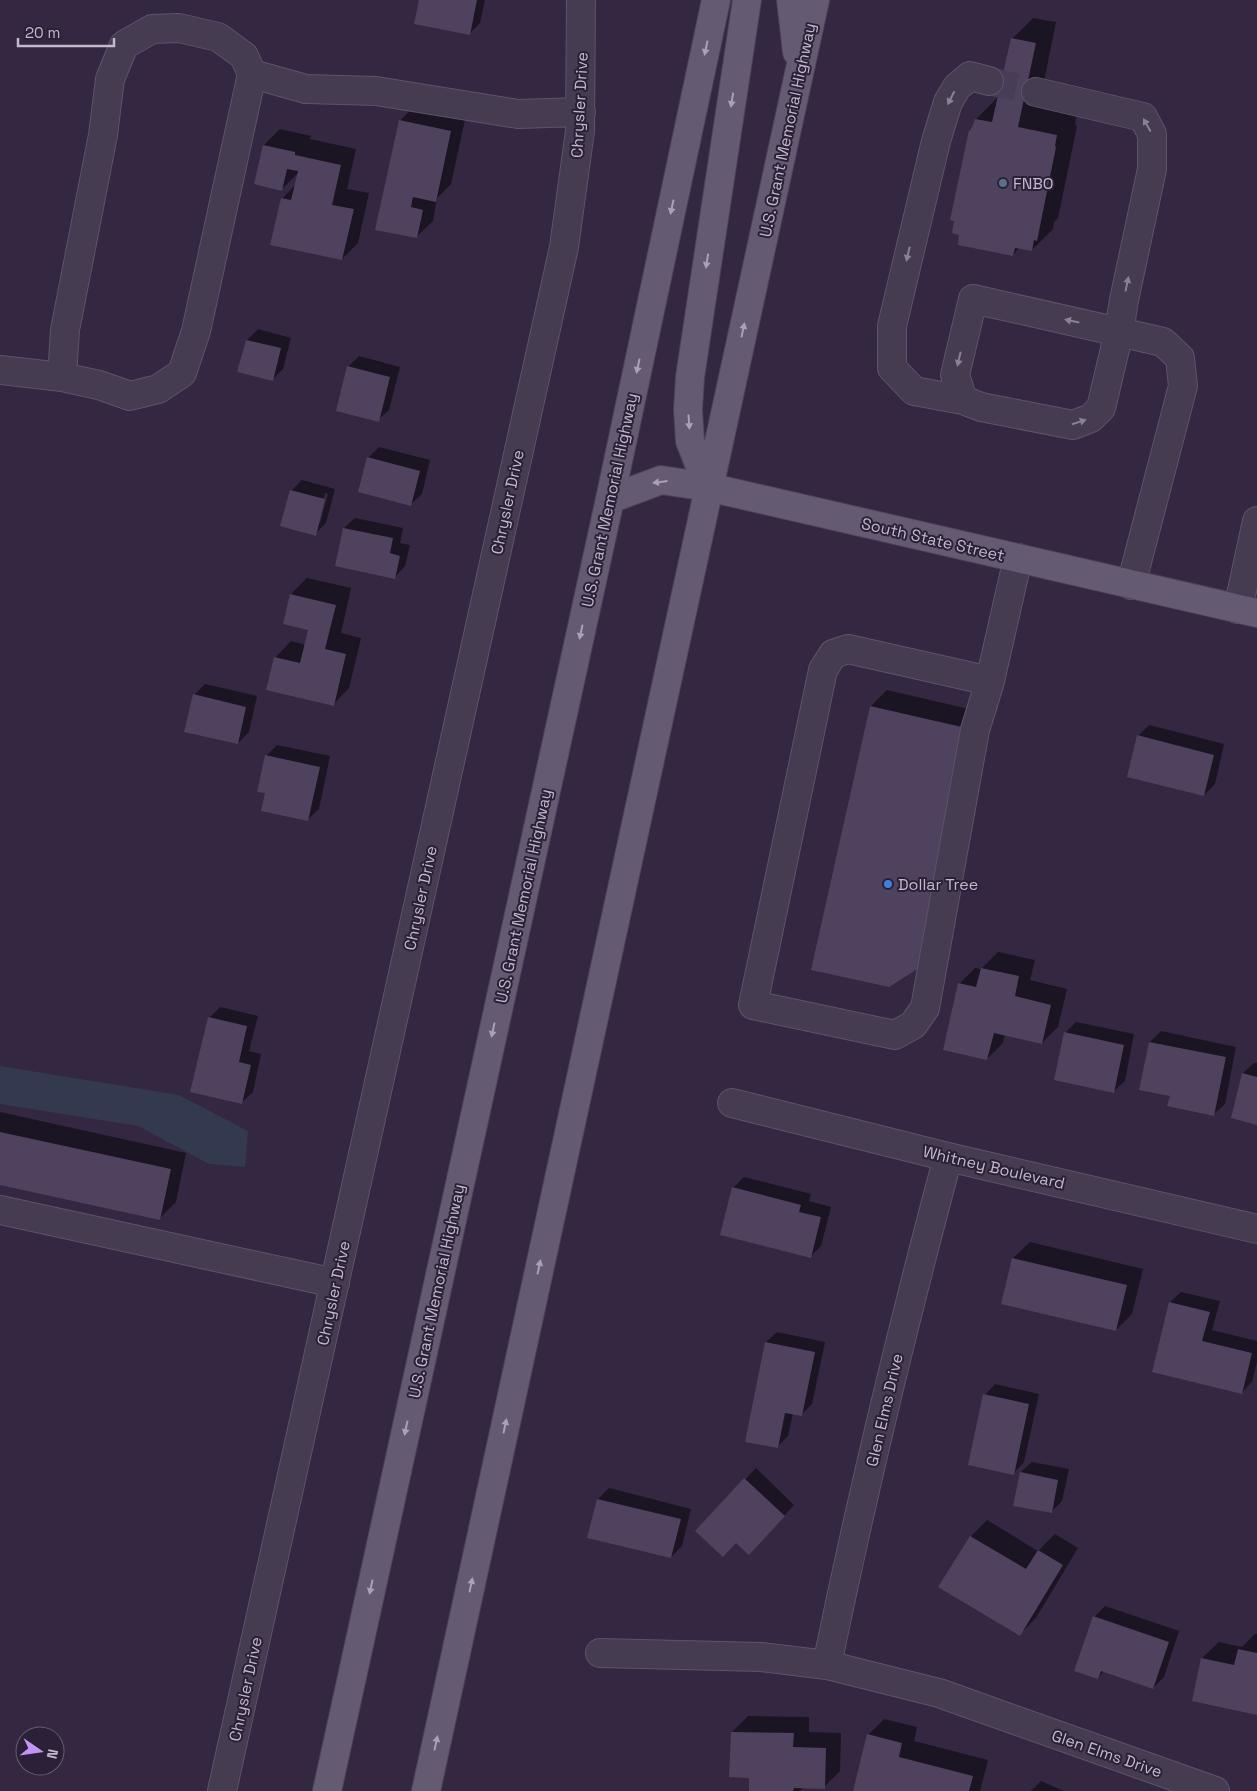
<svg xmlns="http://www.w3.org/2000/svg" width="1257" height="1791" font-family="'Space Grotesk',sans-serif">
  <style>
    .green { fill: #33394e }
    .shadow { fill: #0007; fill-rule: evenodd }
    .building { fill: #4e425f }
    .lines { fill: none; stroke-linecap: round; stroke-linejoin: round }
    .minor-tunnel { stroke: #483d56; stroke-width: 28; stroke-dasharray: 28 14; stroke-linecap: butt }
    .minor-casing { stroke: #5d5469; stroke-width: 30 }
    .major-casing { stroke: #4c4258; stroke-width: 30 }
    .minor { stroke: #453c51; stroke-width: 28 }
    .major { stroke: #645a71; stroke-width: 28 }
    .oneway { fill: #aaa1b4 }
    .oneway2 { fill: #8a8194 }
    .service-dot { fill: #5c6f8a; stroke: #2a2037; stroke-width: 2 }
    .shop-dot { fill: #3f7fe0; stroke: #2a2037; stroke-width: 2 }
    .labels { text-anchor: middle; stroke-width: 4; stroke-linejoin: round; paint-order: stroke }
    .street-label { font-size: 16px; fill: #c2b9cb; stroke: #2a2037 }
    .poi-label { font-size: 16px; fill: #c2b9cb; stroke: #2a2037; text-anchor: start }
  </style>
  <rect width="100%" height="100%" fill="#332741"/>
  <!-- green -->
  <path class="green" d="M0,1066L179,1095L248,1131L245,1167L209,1164L138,1126L0,1104Z"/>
  <!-- shadow -->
  <path class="shadow" d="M420,0H485L480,23L469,34Z
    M1033,18L1056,22L1039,106L1077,114L1075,125L1077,126L1058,218L1054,222L1053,229L1032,250L1020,247L1013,255L970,131L973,128L976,119L997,98L999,99L1012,39Z
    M416,104L466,115L451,184L437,198L433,221L416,237L377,229L400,121Z
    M280,129L311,136L310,139L356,149L347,189L369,193L358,243L342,259L282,199L296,184L299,172L282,189L264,145Z
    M258,329L291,338L283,369L272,380L239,371L247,340Z
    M359,356L400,367L389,410L378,420L348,367Z
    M379,447L430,460L422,494L411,504L368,458Z
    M302,480L335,489L326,523L315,534L291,491ZM325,493L328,494L320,523H318Z
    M355,518L403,528L400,543L410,545L405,566L395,577L344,528Z
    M307,578L351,588L341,633L361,638L349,688L333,705L275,658L291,641L306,645L309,629L284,623L291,594Z
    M205,684L257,696L249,732L238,743L194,695Z
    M887,690L990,714L888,986L871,706Z
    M1149,725L1224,744L1215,784L1204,795L1138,736Z
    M277,745L330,756L319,809L308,819L266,792V756Z
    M998,952L1035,960L1030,980L1067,989L1058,1027L1042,1043L1005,1034L1003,1043L987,1059L959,984L975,968L981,969Z
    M220,1007L258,1016L249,1051L261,1054L253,1092L242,1102L209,1018Z
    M1076,1022L1134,1034L1125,1081L1114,1091L1065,1033Z
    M1161,1031L1236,1047L1225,1104L1214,1114L1171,1095L1141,1089L1150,1042Z
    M1254,1063H1257V1124L1243,1073Z
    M0,1112L186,1153L176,1202L160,1218L0,1184Z
    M744,1177L811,1194L809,1201L831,1207L821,1246L810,1257L733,1188Z
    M1030,1242L1143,1269L1132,1314L1116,1330L1013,1258Z
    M1181,1292L1220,1301L1212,1330L1257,1341V1362L1252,1382L1241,1393L1170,1302Z
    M777,1332L825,1342L812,1404L801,1415L793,1413L788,1436L777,1447L766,1342Z
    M995,1384L1039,1394L1024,1462L1014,1473L985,1395Z
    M1032,1462L1069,1469L1062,1501L1051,1512L1021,1472Z
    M756,1468L794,1505L759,1543L736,1542L697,1531Z
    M609,1488L691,1509L682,1546L671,1557L598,1499Z
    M987,1520L1038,1551L1055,1534L1078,1548L1036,1618L1020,1634L971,1536Z
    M1105,1606L1179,1631L1164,1677L1153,1688L1104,1671L1098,1678L1094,1617Z
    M1255,1634H1257V1714L1202,1658L1219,1642L1242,1647Z
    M748,1716L809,1717V1732L841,1733L840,1771L824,1787H804L800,1791H750V1776L732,1732Z
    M884,1719L917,1727L914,1741L988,1760L980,1791H854L868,1735Z
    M1041,1781L1064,1791H1031Z"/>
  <!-- building -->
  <path class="building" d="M419,0H477L470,35L414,24Z
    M1011,38L1036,43L1018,127L1057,135L1055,146L1056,147L1037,241L1034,240L1032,251L1015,248L1013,256L958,245L959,235L952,233L954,221L950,220L969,130L970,131L973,125L975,119L992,122Z
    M399,120L451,131L436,202L413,197L411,207L423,210L417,238L375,230Z
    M263,145L295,152V155L341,165L332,205L354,209L342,260L270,245L281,198L291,200L298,171L287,169L282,191L254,184Z
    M246,340L281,348L273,381L237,372Z
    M347,366L390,377L379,422L336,411Z
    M367,457L420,471L411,506L358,492Z
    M290,490L325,499L316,536L280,526Z
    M343,528L393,538L390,553L400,556L395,579L335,566Z
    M290,594L336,605L325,649L346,654L334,706L266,690L274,657L300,663L308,630L283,624Z
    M193,694L246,707L238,744L184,732Z
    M870,706L975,730L922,966L889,987L811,970Z
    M1137,735L1214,755L1204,796L1127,777Z
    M265,755L320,767L308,821L261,811L265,793L257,792Z
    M981,968L1019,976L1015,996L1051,1005L1042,1044L994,1033L987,1060L943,1050L958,983L976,987Z
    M208,1017L247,1026L239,1062L251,1065L242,1104L190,1092Z
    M1064,1032L1124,1045L1114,1093L1054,1080Z
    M1149,1042L1226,1057L1214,1116L1167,1106L1170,1096L1139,1090Z
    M1242,1073L1257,1077V1125L1231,1118Z
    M0,1132L171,1169L160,1220L0,1185Z
    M732,1187L801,1205L799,1212L821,1217L811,1258L720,1235Z
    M1012,1258L1127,1285L1116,1331L1001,1304Z
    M1169,1302L1210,1312L1202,1341L1252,1353L1242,1394L1152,1372Z
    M765,1342L815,1352L802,1416L785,1413L778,1448L745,1442Z
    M983,1394L1029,1404L1014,1475L968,1465Z
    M1020,1472L1058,1480L1052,1513L1013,1506Z
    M744,1478L785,1516L749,1555L736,1543L723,1557L695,1531Z
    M597,1499L681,1519L671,1558L587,1538Z
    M970,1536L1026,1569L1038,1550L1063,1565L1020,1636L938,1587Z
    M1093,1616L1169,1642L1153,1689L1101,1671L1098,1679L1074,1671Z
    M1238,1649L1257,1653V1715L1192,1701L1201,1658L1234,1665Z
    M731,1732L794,1733L793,1747L826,1748L825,1789L794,1788L793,1791H749V1778L729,1777Z
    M867,1734L902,1743L899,1757L973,1776L969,1791H853Z"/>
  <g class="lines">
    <!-- minor-tunnel -->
    <path class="minor-tunnel" d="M989,81L1036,92"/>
    <defs>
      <path id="minor" d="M252,74L306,89L376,91L518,114L581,112
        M1036,92L1143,117L1152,134V169L1124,300L1119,332L1101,408L1091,418L1073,425L981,407L963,400L955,375L973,299L1163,342L1180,358L1183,386L1131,585
        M0,370L62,377L99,385L130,396L158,389L182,373L196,331L252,74L244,56L218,37L179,28L152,29L124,45L110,79L103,135L65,330L62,377
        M963,400L914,391L892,368V326L936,141L948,102L957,87L970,76L989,81
        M1238,609L1257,521
        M990,681L975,730L925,1008L913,1025L895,1035L753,1005L823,670L833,654L848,649L990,681L1018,558
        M732,1103L948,1157L1257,1229
        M0,1210L335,1283
        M600,1653L761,1657L827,1665L939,1693L1215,1791
        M827,1665C862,1494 903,1325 948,1157
        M222,1791L564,247L580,131L581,0"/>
      <path id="major" d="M791,0L797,52
        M708,487L690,441L688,410L690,377L747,0
        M610,499L661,480L708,487L1257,613
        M327,1791L610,499L716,0
        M426,1791L815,0"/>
    </defs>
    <!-- minor casing -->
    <use href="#minor" class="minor-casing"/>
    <!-- major casing -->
    <use href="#major" class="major-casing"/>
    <!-- minor -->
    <use href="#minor" class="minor"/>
    <!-- major -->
    <use href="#major" class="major"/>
  </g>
  <!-- one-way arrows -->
  <defs><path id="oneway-solid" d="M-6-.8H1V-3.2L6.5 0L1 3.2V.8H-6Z" transform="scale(1.25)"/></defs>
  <g class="oneway">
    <use href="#oneway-solid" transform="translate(706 48) rotate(102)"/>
    <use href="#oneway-solid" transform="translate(732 100) rotate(99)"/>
    <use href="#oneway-solid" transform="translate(672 207) rotate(102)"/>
    <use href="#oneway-solid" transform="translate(707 261) rotate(99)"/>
    <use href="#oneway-solid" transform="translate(743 330) rotate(-78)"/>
    <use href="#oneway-solid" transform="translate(638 366) rotate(102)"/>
    <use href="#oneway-solid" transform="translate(689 422) rotate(86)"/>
    <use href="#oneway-solid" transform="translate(660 482) rotate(173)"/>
    <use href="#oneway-solid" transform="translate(581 632) rotate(102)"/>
    <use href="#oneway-solid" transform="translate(493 1030) rotate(102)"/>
    <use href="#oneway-solid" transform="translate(539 1267) rotate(-78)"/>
    <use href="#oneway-solid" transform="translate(505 1426) rotate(-78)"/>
    <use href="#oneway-solid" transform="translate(406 1428) rotate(102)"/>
    <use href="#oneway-solid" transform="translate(471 1585) rotate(-78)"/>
    <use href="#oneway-solid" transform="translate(371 1587) rotate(102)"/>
    <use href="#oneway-solid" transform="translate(436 1743) rotate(-78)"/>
  </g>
  <g class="oneway2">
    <use href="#oneway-solid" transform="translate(951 98) rotate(117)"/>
    <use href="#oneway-solid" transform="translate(1147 125) rotate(-119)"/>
    <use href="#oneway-solid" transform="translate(908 254) rotate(103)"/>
    <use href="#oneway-solid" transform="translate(1127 284) rotate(-78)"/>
    <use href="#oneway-solid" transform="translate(1072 321) rotate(-168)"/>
    <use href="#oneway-solid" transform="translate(959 359) rotate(103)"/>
    <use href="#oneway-solid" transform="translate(1079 422) rotate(-18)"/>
  </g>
  <!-- markers -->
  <circle class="service-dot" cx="1003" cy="183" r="5"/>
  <circle class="shop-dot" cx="888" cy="884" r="5"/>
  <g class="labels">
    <!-- street labels -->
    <g class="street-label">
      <text transform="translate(579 105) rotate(-87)" y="6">Chrysler Drive</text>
      <text transform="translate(787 130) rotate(-78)" y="6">U.S. Grant Memorial Highway</text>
      <text transform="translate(609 500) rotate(-78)" y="6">U.S. Grant Memorial Highway</text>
      <text transform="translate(507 502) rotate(-78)" y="6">Chrysler Drive</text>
      <text transform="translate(933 539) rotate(13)" y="6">South State Street</text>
      <text transform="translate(523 896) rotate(-78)" y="6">U.S. Grant Memorial Highway</text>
      <text transform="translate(420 898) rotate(-78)" y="6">Chrysler Drive</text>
      <text transform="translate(994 1167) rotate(13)" y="6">Whitney Boulevard</text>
      <text transform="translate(436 1291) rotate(-78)" y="6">U.S. Grant Memorial Highway</text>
      <text transform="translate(333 1293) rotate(-78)" y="6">Chrysler Drive</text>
      <text transform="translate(884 1410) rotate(-77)" y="6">Glen Elms Drive</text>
      <text transform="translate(245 1689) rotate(-78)" y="6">Chrysler Drive</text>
      <text transform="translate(1107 1753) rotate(19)" y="6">Glen Elms Drive</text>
    </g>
    <!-- poi labels -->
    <g class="poi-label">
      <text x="1013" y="189">FNBO</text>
      <text x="898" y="890">Dollar Tree</text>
    </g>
  </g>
  <!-- north arrow -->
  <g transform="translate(40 1751) rotate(103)"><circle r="24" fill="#2a2037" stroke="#675d72"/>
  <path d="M0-4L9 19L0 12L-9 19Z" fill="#c394f5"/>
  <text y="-8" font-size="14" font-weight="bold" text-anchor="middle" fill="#c2b9cb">N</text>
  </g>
  <!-- scale -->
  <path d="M18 38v8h96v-8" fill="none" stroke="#c2b9cb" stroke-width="2.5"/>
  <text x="25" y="38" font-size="15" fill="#c2b9cb" stroke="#2a2037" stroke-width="4" paint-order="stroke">20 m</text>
</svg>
